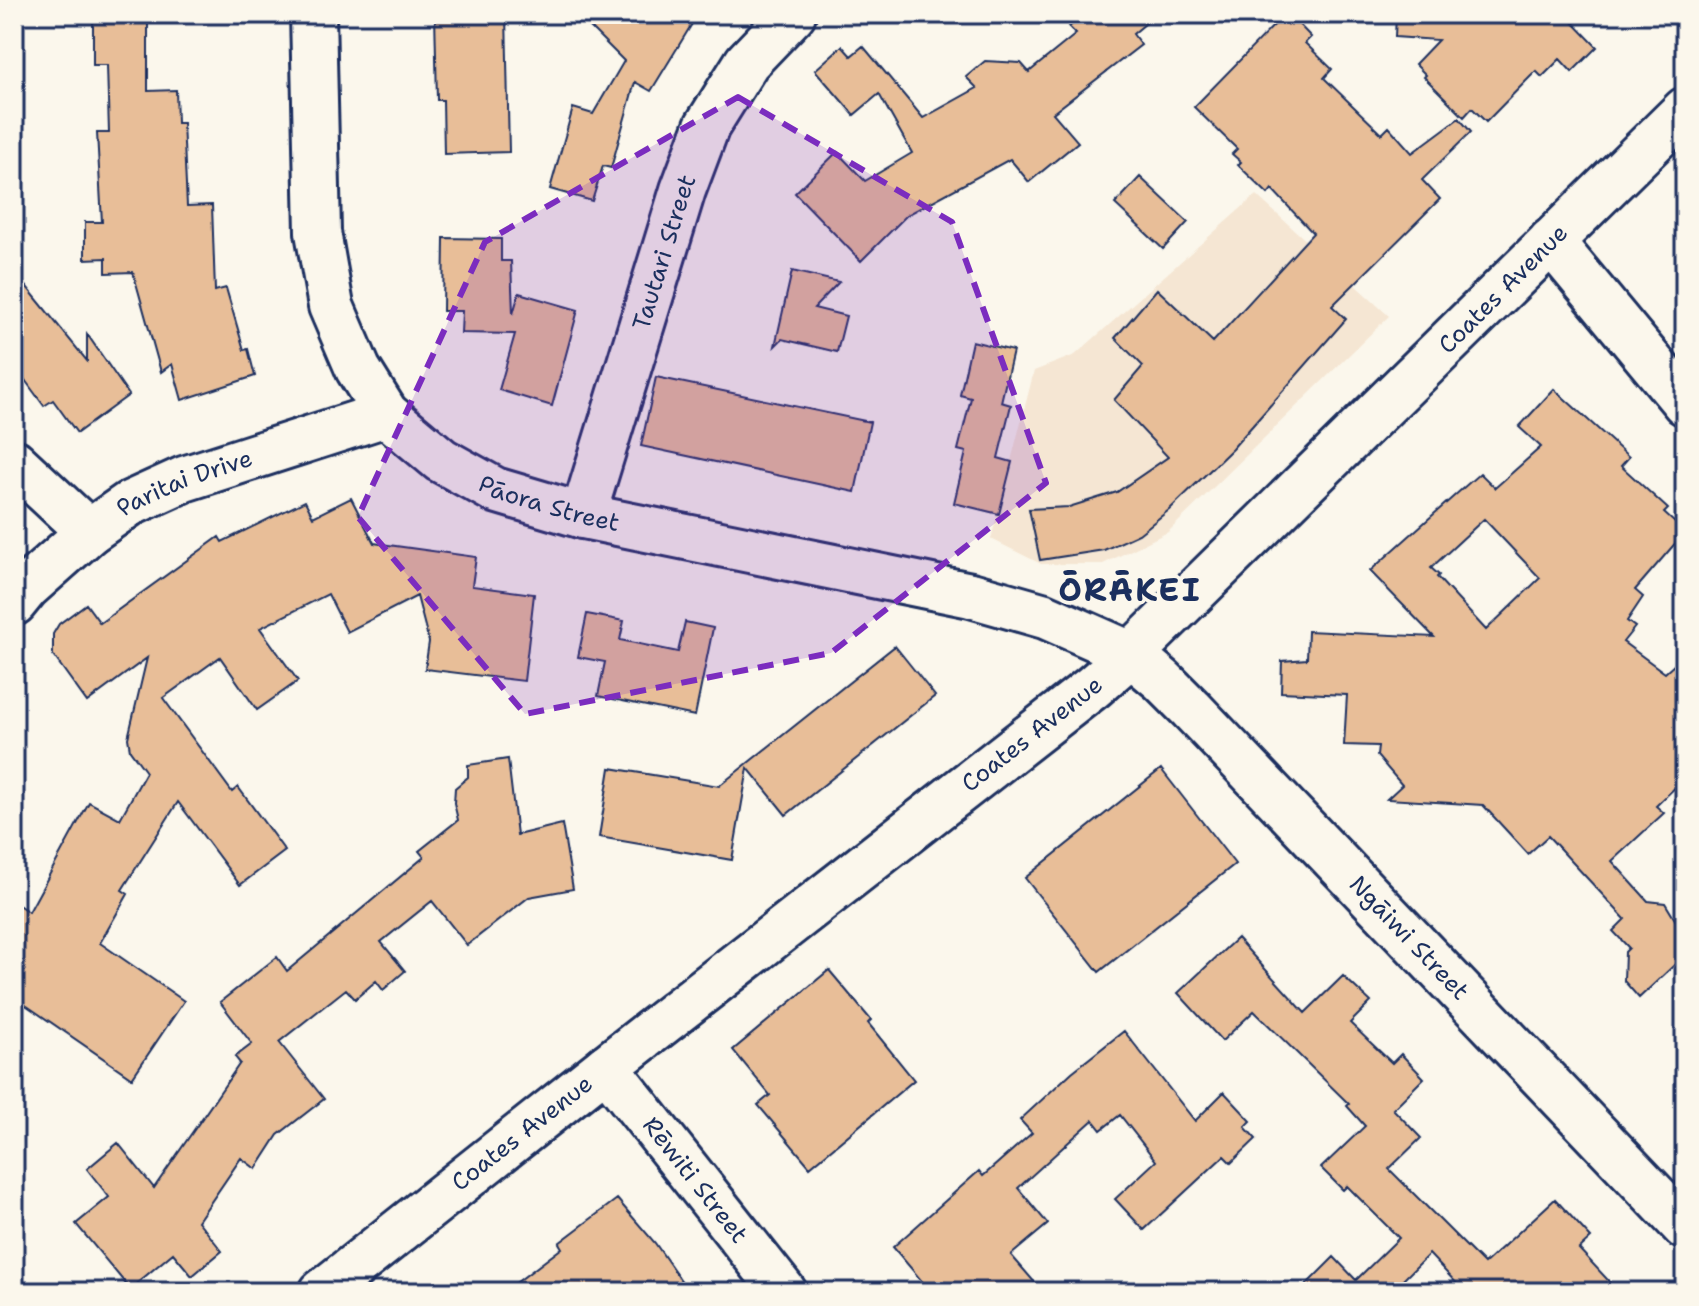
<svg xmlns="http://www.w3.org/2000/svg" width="1699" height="1306" font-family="'Shantell Sans',sans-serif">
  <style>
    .built { fill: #f5e6d3 }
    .building { fill: #e8be98; stroke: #1b2f5e; stroke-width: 2; fill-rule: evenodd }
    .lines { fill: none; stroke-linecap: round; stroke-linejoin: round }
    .minor-casing { stroke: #1b2f5e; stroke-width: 50 }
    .tertiary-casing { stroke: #1b2f5e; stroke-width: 50 }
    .minor { stroke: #fbf7ec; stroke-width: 44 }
    .tertiary { stroke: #fbf7ec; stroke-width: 44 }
    .marked { fill: #7b2cbf; fill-opacity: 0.2; stroke: #7b2cbf; stroke-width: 6; stroke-dasharray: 16 10; stroke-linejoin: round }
    .labels { text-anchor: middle; stroke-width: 7; stroke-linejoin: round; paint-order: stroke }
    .street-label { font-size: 24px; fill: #1b2f5e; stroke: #fbf7ec }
    .district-label { font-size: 32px; font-weight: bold; letter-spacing: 2px; fill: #1b2f5e; stroke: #fbf7ec }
  </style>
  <rect width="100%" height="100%" fill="#fbf7ec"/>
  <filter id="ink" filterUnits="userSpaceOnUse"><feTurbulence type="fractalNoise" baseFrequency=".0125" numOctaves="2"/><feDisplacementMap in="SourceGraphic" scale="16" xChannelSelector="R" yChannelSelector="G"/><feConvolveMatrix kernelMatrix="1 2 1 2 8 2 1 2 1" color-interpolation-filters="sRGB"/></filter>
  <g filter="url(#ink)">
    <!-- built -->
    <path class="built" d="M1256,195L1389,316L1168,532L1103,564H1041L991,539L1034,371L1075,355Z"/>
    <!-- building -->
    <path class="building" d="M93,14H148V91L176,90L177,123H183L187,206L212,205L215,291L226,288L244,350L248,349L255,376L182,400L172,364L161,372L133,272L106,273V258L85,259V222H102L97,133H109L107,65H93Z
      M435,14H506L509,152L444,154L443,100H437Z
      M577,14H698L651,91L635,82L611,168L603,166L592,201L550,189L573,108L593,114L624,61Z
      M1084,14H1157L1133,34L1141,45L1053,113L1078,142L1029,182L1010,159L907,215L861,261L795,193L837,152L865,181L912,153L879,94L854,115L815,70L842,46L851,56L863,46L923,118L977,88L966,77L985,61L1021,63L1029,72L1076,34L1069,27Z
      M1285,14H1289L1311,37L1305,43L1332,69L1324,78L1382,134L1389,127L1412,153L1459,118L1471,132L1422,180L1440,199L1332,306L1346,319L1232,449L1169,510L1139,534L1104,550L1040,560L1029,509L1069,507L1117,492L1168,457L1114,400L1143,366L1115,338L1157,289L1213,342L1313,233L1272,189L1268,194L1238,165L1241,162L1232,154L1237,149L1194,107Z
      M1396,14H1565L1597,47L1572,72L1560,59L1542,77L1536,71L1486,122L1472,108L1464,117L1424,77L1426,75L1415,64L1438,40L1395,37Z
      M1140,177L1188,222L1163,249L1115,204Z
      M444,238L501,239V261H511L513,314L519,293L578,310L552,406L499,390L515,334L461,333L462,311H443Z
      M14,271L87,361V334L129,395L77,433L53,400L44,406L14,365Z
      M792,271L839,282L814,308L846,316L837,352L782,339L775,346Z
      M972,341L1013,351L1001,402L1011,405L998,458L1012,462L999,514L954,503L966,452L958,450L971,398L960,395Z
      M656,377L870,422L855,492L641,446Z
      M1554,389L1629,457L1621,466L1668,509L1664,513L1685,532L1635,590L1643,597L1627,621L1635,627L1623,642L1665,673L1685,655V778L1656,806L1664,813L1612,861L1648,901L1665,903L1685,936V955L1639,998L1624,981L1625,952L1629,948L1613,931L1625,919L1548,836L1528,854L1483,805L1387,799L1402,785L1377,756L1378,746L1344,745L1347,695L1281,692L1282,661L1307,659L1308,631L1434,637L1370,571L1480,473L1495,488L1541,447L1519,427ZM1484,519L1540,578L1486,630L1437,577L1439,575L1431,568Z
      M351,498L374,543L476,557L472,586L534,594L524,681L425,669L429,642L417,596L347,632L328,594L260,628L298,681L257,710L220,657L163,698L232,792L238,787L285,851L240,885L178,802L122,890L128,894L100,943L184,1001L132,1078L14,997V902L29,912L89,802L120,819L146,772L130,750L128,738L147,658L87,702L53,655V634L59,624L86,604L100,623L219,537L222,542L305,501L313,517Z
      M587,614L624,621L620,640L678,652L685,622L713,628L695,716L598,696L605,662L578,657Z
      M895,646L935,696L786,815L748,768L732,860L599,837L610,768L719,786Z
      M508,759L517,835L562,824L573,889L529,897L467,945L432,901L381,942L405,971L383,990L376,981L355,999L346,989L279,1042L324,1099L278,1135L256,1169L241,1158L198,1221L222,1251L192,1276L173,1253L130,1289L76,1224L109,1197L87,1169L118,1143L154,1188L240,1063L235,1057L252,1044L220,1002L277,957L287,971L424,857L419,851L458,820L454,803L455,788L468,777V765Z
      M1161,769L1235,864L1099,972L1025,878Z
      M1237,938L1305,1013L1343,976L1371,1002L1350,1023L1392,1063L1401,1054L1424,1078L1393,1109L1421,1138L1389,1169L1484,1264L1555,1199L1591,1238L1579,1249L1619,1292H1454L1460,1287L1429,1254L1391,1292H1299L1334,1257L1356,1280L1399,1238L1347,1186L1343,1190L1321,1168L1365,1126L1347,1106L1349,1104L1254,1011L1222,1041L1178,993Z
      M829,970L871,1020L868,1023L914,1080L810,1167L758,1105L770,1095L733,1050Z
      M1124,1031L1195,1121L1224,1092L1251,1121L1245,1127L1256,1139L1231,1163L1224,1156L1144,1230L1115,1199L1156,1161L1120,1115L1101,1130L1093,1120L1018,1188L1048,1224L1011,1255L1043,1292H931L893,1247L979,1171L983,1176L1032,1133L1020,1120L1072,1072Z
      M617,1199L655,1243L689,1292H504L562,1248L559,1243Z"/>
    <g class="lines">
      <defs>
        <g id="minor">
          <path id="s1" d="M313,14L318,232L331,306L358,369L386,414L441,460L495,490L583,516L971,595L1045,616L1131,654L1093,687L606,1067L322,1292"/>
          <path d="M1551,241L1685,403"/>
          <path d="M14,462L89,532"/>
          <path id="s2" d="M583,516L683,190L707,126L747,62L793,14"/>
          <path id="s3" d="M14,603L27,587L89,532L129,504L184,479L386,414"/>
          <path id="s4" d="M606,1067L784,1292"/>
        </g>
        <g id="tertiary">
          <path id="s5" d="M1685,110L1131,654L1162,680L1191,709L1685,1227"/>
        </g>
      </defs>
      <!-- minor casing -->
      <use href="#minor" class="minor-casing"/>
      <!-- tertiary casing -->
      <use href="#tertiary" class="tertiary-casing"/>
      <!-- minor -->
      <use href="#minor" class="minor"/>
      <!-- tertiary -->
      <use href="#tertiary" class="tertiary"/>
    </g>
  </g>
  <!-- marked area -->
  <path class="marked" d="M738,97L952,222L1046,483L831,653L525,714L358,517L485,242Z"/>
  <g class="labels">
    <!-- street labels -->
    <g class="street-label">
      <text dy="8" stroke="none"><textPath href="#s2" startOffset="276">Tautari Street</textPath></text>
      <text transform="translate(1503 289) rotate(-45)" y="8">Coates Avenue</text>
      <text dy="8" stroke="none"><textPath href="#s3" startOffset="212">Paritai Drive</textPath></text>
      <text dy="8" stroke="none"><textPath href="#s1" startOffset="604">Pāora Street</textPath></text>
      <text transform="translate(1032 734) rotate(-38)" y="8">Coates Avenue</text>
      <text dy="8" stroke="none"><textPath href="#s5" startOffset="1174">Ngāiwi Street</textPath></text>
      <text transform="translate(522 1133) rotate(-38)" y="8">Coates Avenue</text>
      <text dy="8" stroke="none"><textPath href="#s4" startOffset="144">Rēwiti Street</textPath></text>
    </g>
    <!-- district labels -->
    <g class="district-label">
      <text x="1130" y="601">ŌRĀKEI</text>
    </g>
  </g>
  <!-- margin -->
  <rect width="1699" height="1306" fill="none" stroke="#fbf7ec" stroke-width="48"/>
  <rect x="24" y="24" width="1651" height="1258" fill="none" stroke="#1b2f5e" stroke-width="3" filter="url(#ink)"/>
</svg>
